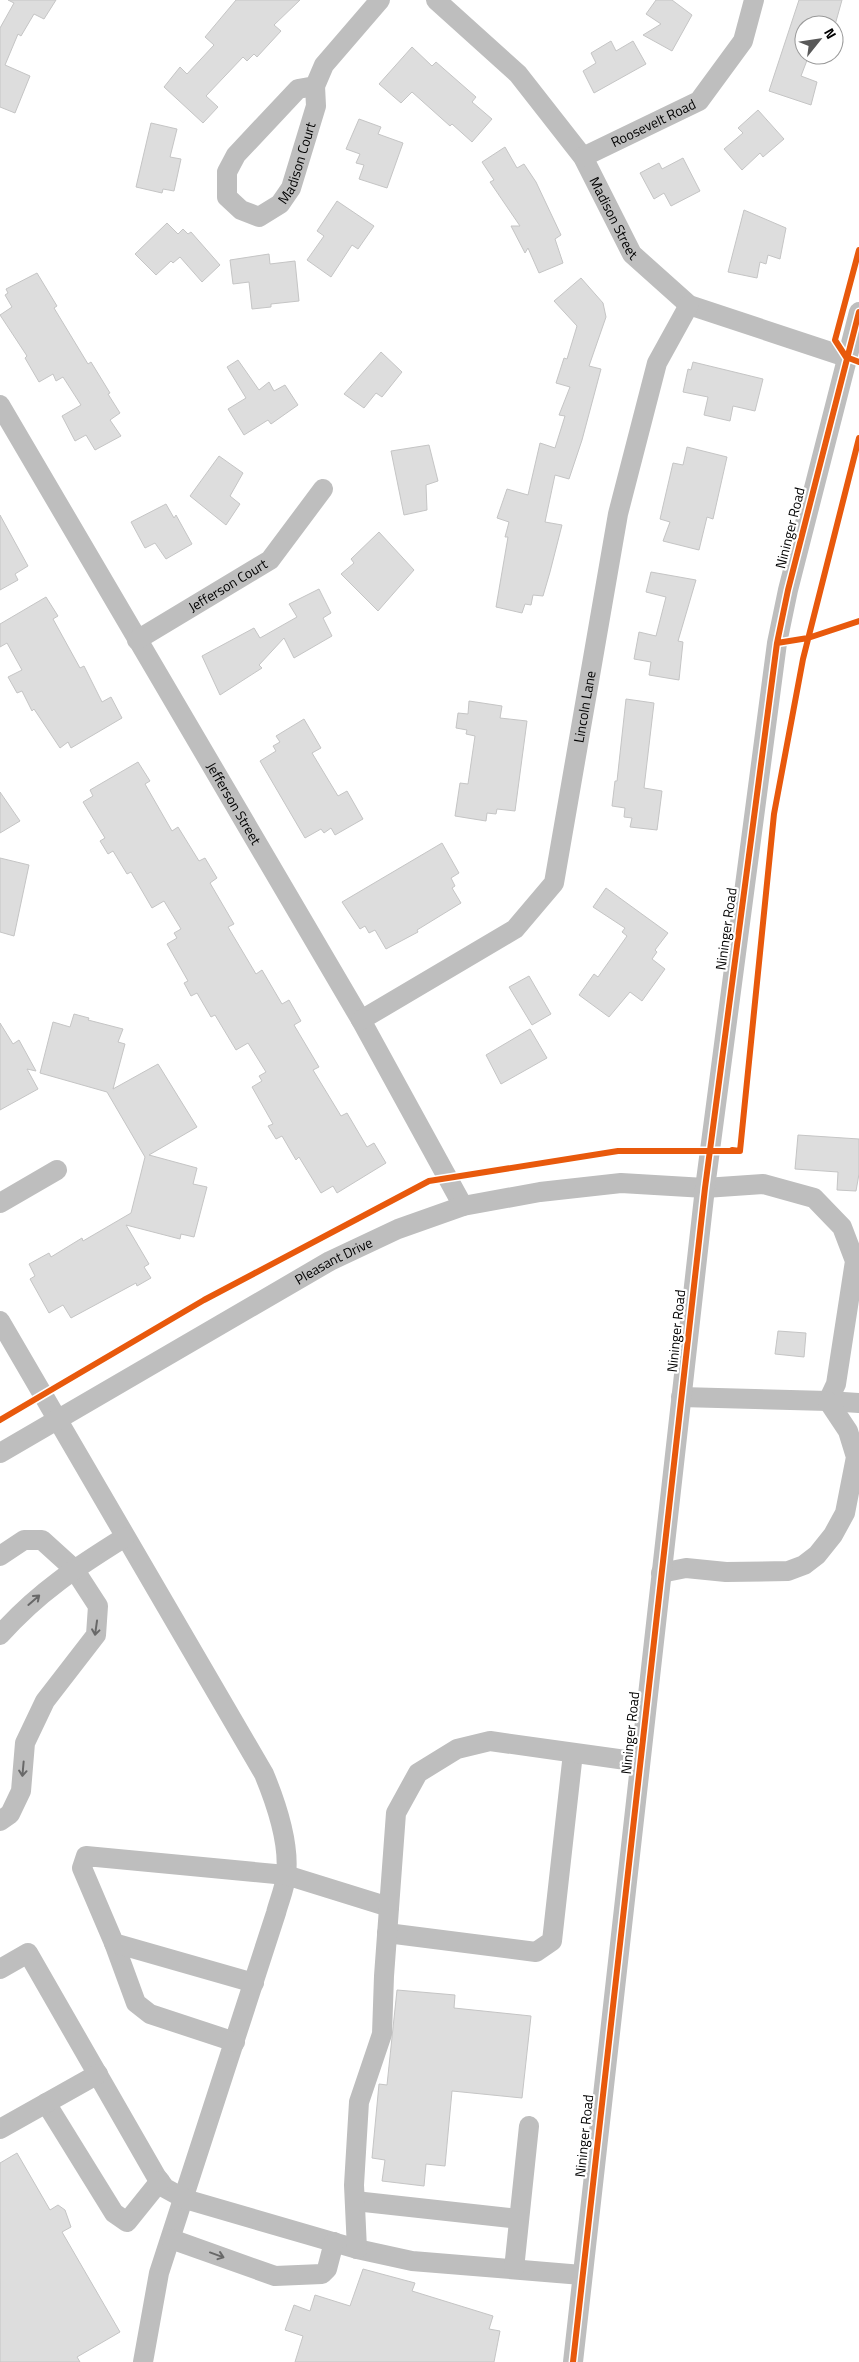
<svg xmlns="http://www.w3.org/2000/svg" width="859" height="2362" font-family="'Titillium Web',sans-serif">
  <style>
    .building { fill: #ddd; stroke: #c5c5c5 }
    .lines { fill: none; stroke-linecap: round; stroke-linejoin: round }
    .minor { stroke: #bebebe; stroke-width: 20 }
    .cycleway-casing { stroke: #fff; stroke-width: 9 }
    .cycleway { stroke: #e8590c; stroke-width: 6 }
    .oneway { stroke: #686868 }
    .labels { text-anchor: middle; stroke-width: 4.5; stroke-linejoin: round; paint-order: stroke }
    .street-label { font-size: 14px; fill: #000; stroke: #fff }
  </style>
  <rect width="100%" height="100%" fill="#fff"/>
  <!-- building -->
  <path class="building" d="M8,0H56L44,19L34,14L21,36L18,34L5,65L30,76L15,113L0,107V28L14,3Z
    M236,0H300L274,25L281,31L257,57L254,54L247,61L243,57L206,96L218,107L203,123L164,87L180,67L187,74L214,45L205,37Z
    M656,0H672L692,15L672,51L643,35L661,24L646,14Z
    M799,0H842L835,25H804V55H809L801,76L817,82L811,105L769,91Z
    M611,41L616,51L633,41L646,64L594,93L583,71L596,63L591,53Z
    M412,47L432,66L436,62L476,97L472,102L492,119L472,142L452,124L450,126L412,92L401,103L379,84Z
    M758,110L784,139L763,157L760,153L742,170L724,149L743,133L738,128Z
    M359,119L381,127L378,134L403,143L387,188L359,179L364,165L356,163L360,154L346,149Z
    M151,123L177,129L170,157L181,159L174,191L163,189L162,193L136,187Z
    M505,147L517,168L524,164L536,182L561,235L555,239L563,263L539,273L528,248L525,253L511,226H520L490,182L494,180L482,162Z
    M683,158L700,191L671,206L664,193L654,199L640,173L659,163L662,169Z
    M337,201L374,226L358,249L352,245L331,277L307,260L324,236L317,231Z
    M744,210L786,228L780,259L768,255L766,264L760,262L757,278L728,272Z
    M167,223L178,234L183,229L188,234L191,232L220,265L202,282L180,257L173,263L171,261L156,275L135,254Z
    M269,254L270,264L295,261L299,301L271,304V307L252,309L249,282L233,284L230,260Z
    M37,273L57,306L54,308L88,364L91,362L110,393L108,394L120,413L110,420L121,436L95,450L86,435L75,441L62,416L81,405L63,377L56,381L53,374L39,382L25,358L27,356L0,315L12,307L5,295L8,293L6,289Z
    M581,278L603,303L606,317L589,366L601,369L582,440L569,479L555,475L545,522L562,525L550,572L543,596L533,595L531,605L525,604L522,613L496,607L508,537H505L509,522L497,518L507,489L528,495L540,443L555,448L565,416L559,415L570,387L556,383L564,358L567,359L577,326L554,301Z
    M381,352L402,372L382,397L376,393L364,408L344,394Z
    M238,360L259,390L269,382L274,391L285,385L298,405L271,424L268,420L244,435L228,409L246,398L227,367Z
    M693,362L763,379L755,411L733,406L730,421L704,415L708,397L683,392L688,369L691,370Z
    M429,445L438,481L426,485L427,510L404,515L391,451Z
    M687,447L727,457L713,519L707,517L699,550L663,541L670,522L660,519L673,463L683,465Z
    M219,456L243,473L230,496L240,504L226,525L190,496Z
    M166,504L174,518L176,515L192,544L166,559L155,543L145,548L131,522Z
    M0,515L28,566L15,574L18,580L0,590Z
    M379,532L414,570L378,611L341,574L354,563L351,559Z
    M651,572L696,580L678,641L683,642L679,680L649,675L651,662L634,659L639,632L656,636L666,597L646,592Z
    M319,589L331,613L323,618L332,636L294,658L284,638L259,665L262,668L220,695L202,656L254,628L260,638L297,617L289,604Z
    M46,597L58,616L53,619L80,668L84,666L102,702L111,697L122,718L71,748L68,742L60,748L34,709L32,711L22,691L17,693L8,677L22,670L7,643L0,647V624Z
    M626,699L654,703L644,788L662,791L657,830L630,827L632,818L624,817L625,808L612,806L615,781H617Z
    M469,701L502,706L500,718L527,721L515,811L497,809L496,814L487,813L486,821L455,816L460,783L468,784L475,736L466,734L467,730L456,728L458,713L468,714Z
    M304,719L321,748L312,753L338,796L347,791L363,819L335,835L331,828L324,833L321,829L305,838L260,761L276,751L273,746L280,742L276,736Z
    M138,762L150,781L145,784L172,831L178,827L199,861L205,858L217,878L210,883L234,924L228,927L256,974L262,970L282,1004L289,1000L301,1021L294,1025L319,1067L313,1070L341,1116L347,1113L367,1147L374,1143L386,1163L337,1193L333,1186L321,1193L299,1157L296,1160L282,1136L276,1139L268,1126L273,1124L252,1087L262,1081L259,1076L266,1072L248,1043L236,1050L215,1015L211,1017L197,993L191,996L184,983L188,981L167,944L177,938L174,933L181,929L164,901L152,908L131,872L127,874L113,851L108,854L100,841L105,838L83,802L93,796L90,790Z
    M0,792L20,821L0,833Z
    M442,843L459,873L451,878L455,886L452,888L461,903L417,930L418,932L386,949L375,930L369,933L365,926L360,929L342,902Z
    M0,858L29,865L14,936L0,932Z
    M606,888L668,933L655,950L657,952L652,959L665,969L642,1001L630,992L609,1017L579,995L594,974L598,977L627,936L622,932L625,928L593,907Z
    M529,976L551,1014L532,1025L509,987Z
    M74,1014L89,1018L88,1020L123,1029L118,1042L125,1044L113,1089L158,1064L197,1127L149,1155L197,1168L193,1184L207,1187L194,1237L181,1234L180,1239L126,1225L149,1264L144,1267L151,1278L137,1286L136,1283L71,1318L63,1305L49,1313L30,1279L35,1276L29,1264L49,1253L51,1257L82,1238L83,1241L131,1213L145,1157L107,1092L40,1073L53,1022L70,1027Z
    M0,1023L13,1044L19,1040L36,1071L27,1069L38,1089L0,1110Z
    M530,1029L547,1058L501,1084L486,1055Z
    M798,1135L859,1139V1174L856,1191L837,1190L838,1172L795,1169Z
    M778,1331L806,1333L804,1357L775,1354Z
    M397,1990L455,1995L454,2008L531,2016L522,2098L452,2091L445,2166L426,2164L424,2186L382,2181L385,2160L372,2158L379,2084L387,2085Z
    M17,2153L50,2210L58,2205L65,2210L71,2227L62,2232L120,2332L77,2357L80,2362H0V2163Z
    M363,2269L415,2283L412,2291L493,2316L489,2329L500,2331L494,2362H295L303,2336L285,2330L294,2305L310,2311L315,2295L350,2306Z"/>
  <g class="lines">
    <!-- minor -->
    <g class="minor">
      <path id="s1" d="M436,0L518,74L583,157L632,254L689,305L846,357"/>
      <path id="s2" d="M315,86L298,89L236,155L227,172V197L241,210L259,217L280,204L291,188L316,106L315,86L324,65L380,0"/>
      <path id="s3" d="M583,157L699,101L743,41L754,0"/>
      <path id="s4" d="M0,405L361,1020L463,1206"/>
      <path id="s5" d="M137,640L270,560L323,489"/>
      <path id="s6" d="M361,1020L515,929L554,883L618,514L657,363L689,305"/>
      <path d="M0,1203L57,1170"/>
      <path d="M0,1321L264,1774C276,1803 290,1843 286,1875C285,1888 279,1901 276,1913L159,2273L143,2362"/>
      <path d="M828,1401L859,1403"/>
      <path id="s7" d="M0,1453L330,1261L398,1229L463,1206L540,1192L621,1183L705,1188L763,1184L814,1198L842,1227L855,1261L836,1384L828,1401L681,1397"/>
      <path d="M0,1556L24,1540H42L74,1569L98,1606L96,1635L45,1701L25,1743L21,1791L10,1814L0,1821"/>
      <path d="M661,1573L686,1568L726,1572L788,1571L804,1565L817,1555L833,1535L845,1513L856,1457L848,1431L828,1401"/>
      <path d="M0,1635C38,1592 77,1567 125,1537"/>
      <path d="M387,1933L536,1952L552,1941L573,1753"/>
      <path d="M114,1943L136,2003L150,2014L235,2042"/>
      <path d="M0,1969L28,1953L156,2176L165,2188L185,2199L357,2249L412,2261L582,2275"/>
      <path d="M254,1983L114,1943L82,1868L86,1856L286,1875L389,1907"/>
      <path d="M46,2103L114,2213L127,2222L160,2181"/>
      <path d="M0,2129L98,2074"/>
      <path d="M355,2201L519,2219"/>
      <path d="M171,2239L275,2276L322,2274L327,2269L334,2242"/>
      <path d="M357,2249L354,2185L359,2102L382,2034L384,1976L396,1813L418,1773L457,1749L490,1741L640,1762"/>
      <path d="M514,2269L529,2126"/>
      <path d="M573,2362L705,1188L777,643L788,590L859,312"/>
    </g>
    <defs>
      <path id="cycleway" d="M859,250L835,340L846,357L859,362
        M777,643L808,638L859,621
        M732,1150L740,1151L774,814L803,659L859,438
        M0,1420L204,1300L429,1181L618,1151H740
        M573,2362L705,1188L777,643L788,590L859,312"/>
    </defs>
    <!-- cycleway casing -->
    <use href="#cycleway" class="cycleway-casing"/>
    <!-- cycleway -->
    <use href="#cycleway" class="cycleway"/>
  </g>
  <!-- one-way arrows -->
  <defs><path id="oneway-shaft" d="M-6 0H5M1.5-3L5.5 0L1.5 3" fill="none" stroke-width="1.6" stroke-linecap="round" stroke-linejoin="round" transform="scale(1.25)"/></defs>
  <g class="oneway">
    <use href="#oneway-shaft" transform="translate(34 1600) rotate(-41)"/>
    <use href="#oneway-shaft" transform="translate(96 1628) rotate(98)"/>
    <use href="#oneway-shaft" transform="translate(23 1769) rotate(95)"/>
    <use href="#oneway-shaft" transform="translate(217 2255) rotate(20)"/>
  </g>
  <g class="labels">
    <!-- street labels -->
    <g class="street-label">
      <text dy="5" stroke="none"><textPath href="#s3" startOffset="78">Roosevelt Road</textPath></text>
      <text dy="5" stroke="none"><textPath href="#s2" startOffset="260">Madison Court</textPath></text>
      <text dy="5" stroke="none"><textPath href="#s1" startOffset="284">Madison Street</textPath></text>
      <text transform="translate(790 528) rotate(-76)" y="5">Nininger Road</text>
      <text dy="5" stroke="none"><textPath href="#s5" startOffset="106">Jefferson Court</textPath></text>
      <text dy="5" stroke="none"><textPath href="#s6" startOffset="418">Lincoln Lane</textPath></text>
      <text dy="5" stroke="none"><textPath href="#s4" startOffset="462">Jefferson Street</textPath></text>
      <text transform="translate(726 929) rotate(-82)" y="5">Nininger Road</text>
      <text dy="5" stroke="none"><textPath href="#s7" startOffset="385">Pleasant Drive</textPath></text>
      <text transform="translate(676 1331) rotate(-84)" y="5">Nininger Road</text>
      <text transform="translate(630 1733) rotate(-84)" y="5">Nininger Road</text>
      <text transform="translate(584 2136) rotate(-84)" y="5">Nininger Road</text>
    </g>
  </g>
  <!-- north arrow -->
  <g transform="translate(819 40) rotate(60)"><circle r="24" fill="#ffffff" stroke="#999999"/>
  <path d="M0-4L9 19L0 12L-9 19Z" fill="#595959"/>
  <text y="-8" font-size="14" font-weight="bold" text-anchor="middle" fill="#000000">N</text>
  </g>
</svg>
